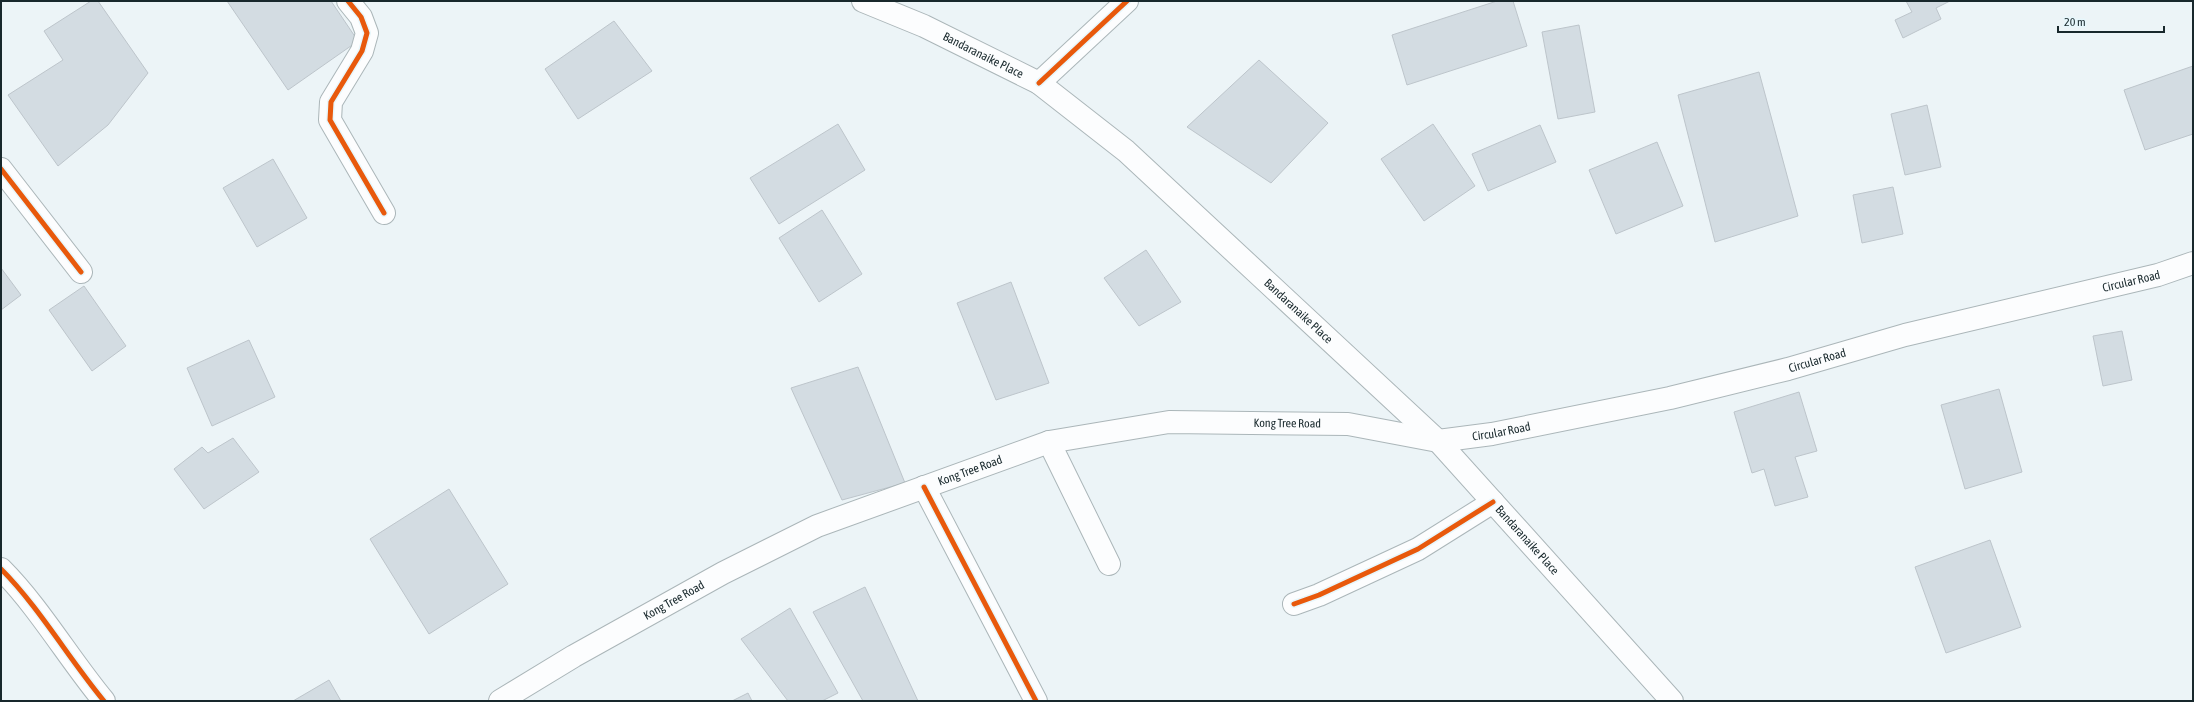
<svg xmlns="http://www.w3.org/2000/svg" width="2194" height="702" font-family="'Asap Condensed',sans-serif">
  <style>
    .building { fill: #d3dce2; stroke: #bdc5cb }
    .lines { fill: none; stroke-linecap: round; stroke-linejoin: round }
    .minor-casing { stroke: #abb6b9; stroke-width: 24 }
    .secondary-casing { stroke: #abb6b9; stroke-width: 24 }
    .primary-casing { stroke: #abb6b9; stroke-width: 24 }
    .minor { stroke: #fcfdfe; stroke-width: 22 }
    .secondary { stroke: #fcfdfe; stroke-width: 22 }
    .primary { stroke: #fcfdfe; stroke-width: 22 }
    .cycleway-casing { stroke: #e7f7fc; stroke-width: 8 }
    .cycleway { stroke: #e8590c; stroke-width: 5 }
    .labels { text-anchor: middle; stroke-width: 3.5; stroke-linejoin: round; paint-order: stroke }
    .street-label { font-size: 12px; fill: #18282c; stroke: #e7f7fc }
  </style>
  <rect width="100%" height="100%" fill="#ecf4f7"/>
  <!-- building -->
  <path class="building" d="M91,1H98L148,73L108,125L58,166L8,95L63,60L44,31Z
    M227,1H331L358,41L288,90Z
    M1497,1H1513L1527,46L1407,85L1392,35Z
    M1906,1H1950L1936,8L1941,19L1903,38L1895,20L1912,12Z
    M614,21L652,71L578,119L545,69Z
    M1579,25L1595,112L1558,119L1542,32Z
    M1259,60L1328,123L1271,183L1187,127Z
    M2193,66V134L2145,150L2124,90Z
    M1759,72L1798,216L1715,242L1678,95Z
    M1927,105L1941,167L1905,175L1891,114Z
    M838,124L865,170L779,224L750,178Z
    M1433,124L1475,186L1424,221L1381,159Z
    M1540,125L1556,162L1488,191L1472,154Z
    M1657,142L1683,206L1616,234L1589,170Z
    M273,159L307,218L257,247L223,188Z
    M1893,187L1903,234L1862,243L1853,195Z
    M822,210L862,274L819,302L779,238Z
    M1146,250L1181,302L1139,326L1104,278Z
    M1,268L21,295L1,310Z
    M1011,282L1049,383L996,400L957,303Z
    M84,286L126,346L92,371L49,310Z
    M2122,331L2132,380L2103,386L2093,336Z
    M249,340L275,397L212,426L187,368Z
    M858,367L905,483L842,500L791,388Z
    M1999,389L2022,472L1965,489L1941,405Z
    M1799,392L1817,451L1795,457L1808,497L1775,506L1764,469L1752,473L1734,412Z
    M233,438L259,472L204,509L174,469L202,447L208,453Z
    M449,489L508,584L429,634L370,539Z
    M1990,540L2021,627L1946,653L1915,567Z
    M865,587L918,701H863L813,612Z
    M790,608L838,693L822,701H788L741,639Z
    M329,680L341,701H293Z
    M748,693L752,701H732Z"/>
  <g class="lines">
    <defs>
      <path id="minor" d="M348,1L361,17L367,33L362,51L331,102L330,120L384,213
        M1039,83L1127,1
        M1,169L81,272
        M1049,442L1109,564
        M924,487L1036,701
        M1,569C39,607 69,659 104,701
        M1294,604L1319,595L1418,549L1493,502"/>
      <g id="secondary">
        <path id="s1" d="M1438,441L1492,434L1670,398L1788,369L1905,335L2158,275L2193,263"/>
      </g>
      <g id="primary">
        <path id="s2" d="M863,1L924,26L1039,83L1126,151L1438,441L1672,701"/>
        <path id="s3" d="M500,701L574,656L723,573L817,526L1049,442L1169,422L1348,424L1438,441"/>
      </g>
    </defs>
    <!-- minor casing -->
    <use href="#minor" class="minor-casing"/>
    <!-- secondary casing -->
    <use href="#secondary" class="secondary-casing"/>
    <!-- primary casing -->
    <use href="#primary" class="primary-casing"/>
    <!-- minor -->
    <use href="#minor" class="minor"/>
    <!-- secondary -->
    <use href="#secondary" class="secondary"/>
    <!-- primary -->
    <use href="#primary" class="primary"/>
    <defs>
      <path id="cycleway" d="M348,1L361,17L367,33L362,51L331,102L330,120L384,213
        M1039,83L1127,1
        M1,169L81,272
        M924,487L1036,701
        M1,569C39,607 69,659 104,701
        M1294,604L1319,595L1418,549L1493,502"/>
    </defs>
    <!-- cycleway casing -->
    <use href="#cycleway" class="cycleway-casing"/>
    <!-- cycleway -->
    <use href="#cycleway" class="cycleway"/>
  </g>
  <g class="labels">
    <!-- street labels -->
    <g class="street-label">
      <text dy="4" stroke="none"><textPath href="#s2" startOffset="132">Bandaranaike Place</textPath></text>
      <text dy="4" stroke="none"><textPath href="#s1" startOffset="712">Circular Road</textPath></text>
      <text dy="4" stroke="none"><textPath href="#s2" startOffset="540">Bandaranaike Place</textPath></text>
      <text dy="4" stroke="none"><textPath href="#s1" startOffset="388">Circular Road</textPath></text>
      <text dy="4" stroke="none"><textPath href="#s3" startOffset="849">Kong Tree Road</textPath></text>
      <text dy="4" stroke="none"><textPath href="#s1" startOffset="64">Circular Road</textPath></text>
      <text dy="4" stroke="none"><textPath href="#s3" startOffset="525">Kong Tree Road</textPath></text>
      <text dy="4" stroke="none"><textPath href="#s2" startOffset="864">Bandaranaike Place</textPath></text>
      <text dy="4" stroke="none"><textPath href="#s3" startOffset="201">Kong Tree Road</textPath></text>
    </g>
  </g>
  <!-- border -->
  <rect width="2194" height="702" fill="none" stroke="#18282c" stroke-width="4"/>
  <!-- scale -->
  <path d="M2058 26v6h106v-6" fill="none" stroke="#18282c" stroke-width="2"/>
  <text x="2064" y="26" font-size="12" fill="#18282c" stroke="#e7f7fc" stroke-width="3" paint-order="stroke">20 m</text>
</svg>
